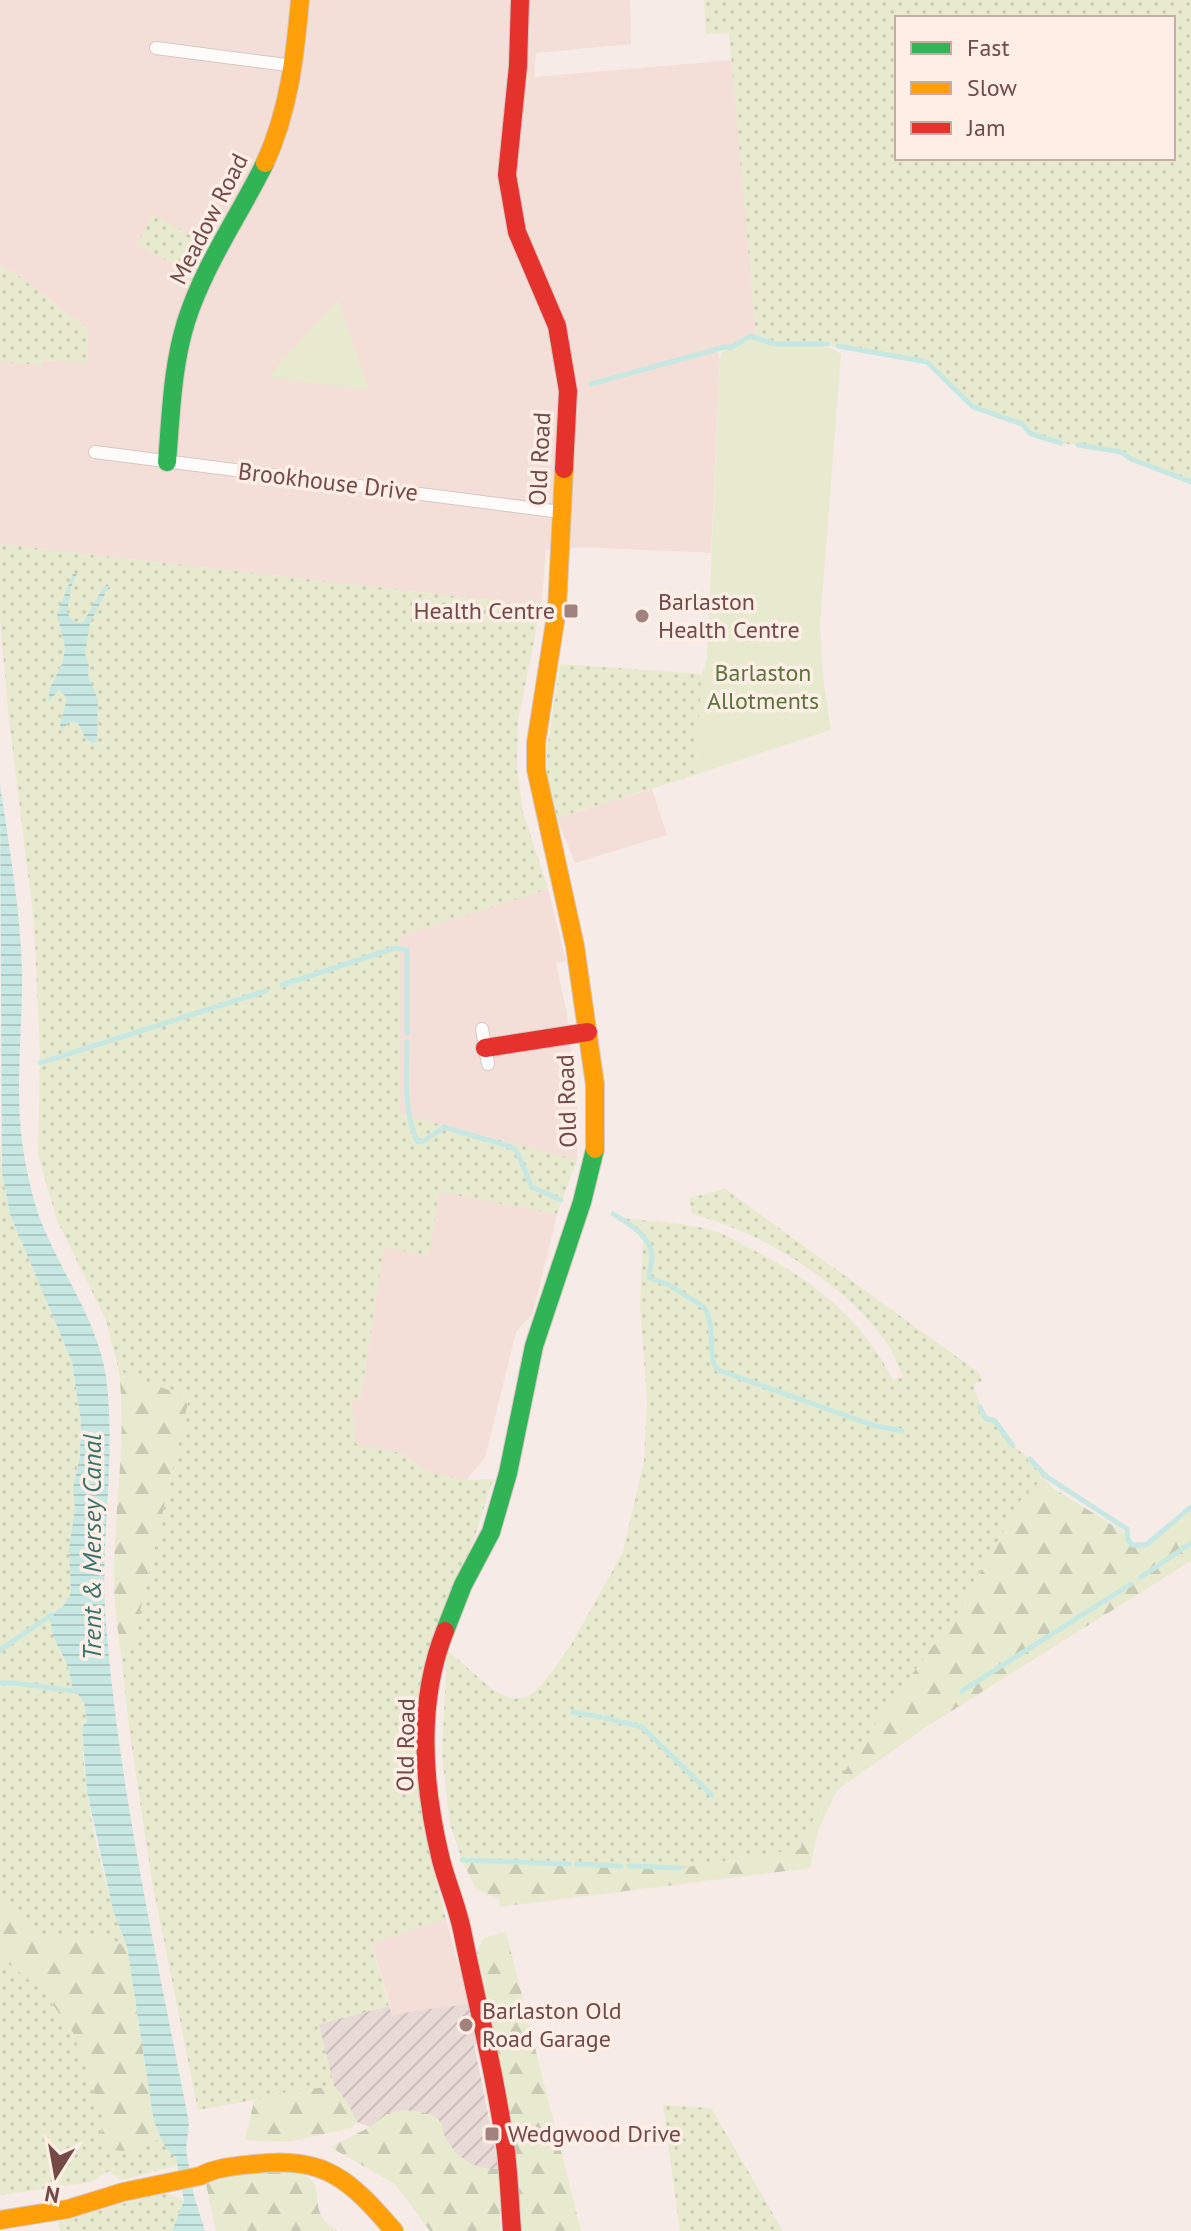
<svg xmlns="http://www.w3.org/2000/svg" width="1191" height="2231" font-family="'PT Sans',sans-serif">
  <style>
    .residential { fill: #f3dfd7 }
    .industrial { fill: url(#industrial-furrows) }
    .grass { fill: url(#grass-dots); fill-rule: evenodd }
    .forest { fill: url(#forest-firs) }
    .garden { fill: #e7eacf }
    .water { fill: url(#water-rules) }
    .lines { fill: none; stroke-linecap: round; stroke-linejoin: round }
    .stream { stroke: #c7e8e2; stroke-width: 5 }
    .street-casing { stroke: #d7c8c4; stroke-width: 14 }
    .fast-casing { stroke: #d6c6c3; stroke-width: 20 }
    .slow-casing { stroke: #d6c6c3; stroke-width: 20 }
    .jam-casing { stroke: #d6c6c3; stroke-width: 20 }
    .street { stroke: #fefcfb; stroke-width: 12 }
    .fast { stroke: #30b455; stroke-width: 18 }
    .slow { stroke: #ff9f0a; stroke-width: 18 }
    .jam { stroke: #e5322d; stroke-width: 18 }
    .poi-dot { fill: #a1827e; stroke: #ffeee5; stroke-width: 3 }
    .labels { text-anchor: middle; stroke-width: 7; stroke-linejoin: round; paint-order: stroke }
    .street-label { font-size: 24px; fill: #734a46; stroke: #ffeee5 }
    .poi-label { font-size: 24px; fill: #734a46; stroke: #ffeee5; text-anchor: start }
    .park-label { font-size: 24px; fill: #5b743c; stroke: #ffeee5 }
    .water-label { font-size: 26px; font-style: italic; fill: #38726c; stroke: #ffeee5 }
  </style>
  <defs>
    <pattern id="industrial-furrows" width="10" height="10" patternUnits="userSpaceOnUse" patternTransform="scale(2)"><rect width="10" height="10" fill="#e8dbd7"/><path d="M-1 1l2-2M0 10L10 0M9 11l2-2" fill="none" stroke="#cabdba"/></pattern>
    <pattern id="grass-dots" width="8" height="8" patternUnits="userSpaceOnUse" patternTransform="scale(2)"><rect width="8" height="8" fill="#e7eacf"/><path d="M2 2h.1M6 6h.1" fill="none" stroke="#c9cab3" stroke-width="1.8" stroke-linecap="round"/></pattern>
    <pattern id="forest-firs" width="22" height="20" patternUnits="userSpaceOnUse" patternTransform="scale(2)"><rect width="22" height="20" fill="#e7eacf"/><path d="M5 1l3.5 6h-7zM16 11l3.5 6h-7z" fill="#c9cab3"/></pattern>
    <pattern id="water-rules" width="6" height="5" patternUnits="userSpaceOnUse" patternTransform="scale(2)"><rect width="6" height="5" fill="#c7e8e2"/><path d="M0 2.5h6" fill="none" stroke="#aec8c3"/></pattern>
  </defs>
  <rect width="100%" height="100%" fill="#f6ebe6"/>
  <!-- residential -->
  <path class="residential" d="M0,0H630L631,44L536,53L534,77L733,60L756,339L750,336L731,348L717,351L720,359L711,553L581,547L546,550L541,606L0,544V362L42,365L44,360L87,363L88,329L16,274L0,266Z
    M652,789L667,835L575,863L557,818Z
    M548,889L566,961L556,963L567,1014L577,1096V1160L400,1114V935Z
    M439,1191L557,1214L533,1313L516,1332L485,1458L466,1480L431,1473L400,1453L355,1444L353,1430L351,1398L360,1401L384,1246Z
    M446,1919L469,2004L393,2016L372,1943Z"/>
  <!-- industrial -->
  <path class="industrial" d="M469,2004L477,2043L474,2044L499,2169H486L470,2164L455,2152L445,2138L439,2120L370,2127L357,2122L334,2086L318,2024L389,2006L393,2016L414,2011Z"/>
  <!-- grass -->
  <path class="grass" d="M704,0H1191V482L1131,459L1120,452L1061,443L1031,434L1022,424L973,407L926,362L838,346L790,342L775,344L756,339L729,33L706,34ZM897,18H1173V158H897Z
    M152,215L206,243L191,272L137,245Z
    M0,266L16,274L88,329L87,363L44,360L42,365L0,362Z
    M0,544L541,606L518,721L517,769L523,812L548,889L400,936V1114L577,1160L557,1214L439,1192L429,1256L384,1247L360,1401L351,1399L356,1444L400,1453L431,1473L466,1480L493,1479L470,1551L456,1580L435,1633L425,1824L435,1877L446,1919L372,1943L389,2006L319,2024L334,2086L198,2110L152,1881L129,1728L122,1659L133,1642L189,1398L119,1371L106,1320L57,1220L38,1154L40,1054L34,922L8,711L0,617Z
    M560,664L702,674L695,775L557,818L547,778V749Z
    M0,1141L2,1174L10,1214L72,1362L81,1421L80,1456L73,1488L75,1509L71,1593L64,1605L51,1614L59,1652L67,1664L73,1691C86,1698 85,1707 87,1721L82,1727C83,1798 101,1880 127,1946L100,1936L40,1934L20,1920L0,1901Z
    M725,1189L979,1373L982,1381L973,1385L985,1418L995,1421L1013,1446L1030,1459L1047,1477L1042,1478L984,1565L957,1614L878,1720L805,1833L800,1849L680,1868L462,1860L450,1824L442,1755L447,1650L494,1691L512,1699L528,1697L542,1685L571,1645L623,1552L644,1461L647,1400L640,1305L643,1242H648L620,1218C653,1222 687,1222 718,1232C731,1237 744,1245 757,1252C816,1282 863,1321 893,1380L903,1377C898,1366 894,1353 887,1343C844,1283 763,1232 692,1214L689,1198Z
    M0,1964L11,1965L43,1991L74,2034L102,2115L101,2147L152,2144L161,2137C165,2148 176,2153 178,2165L121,2180L109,2171L91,2182L0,2195Z
    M663,2105L711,2108L783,2231H680Z
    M165,2192L184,2201L172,2231H60L58,2222Z"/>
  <!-- forest -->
  <path class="forest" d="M119,1371L189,1398L133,1642L122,1659C118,1632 114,1606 114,1579C114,1509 127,1441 119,1371Z
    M1043,1478L1054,1489L1124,1532L1132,1545H1146L1191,1507V1561L926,1727L837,1790L818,1831L810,1868L499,1907L500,1899L476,1889L462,1860L680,1868L800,1849L805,1833L878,1720L957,1614L1020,1501Z
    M0,1901L20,1920L40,1934L100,1936L127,1946L154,2122L161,2137C144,2151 122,2154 101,2147L102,2115L74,2034L43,1991L11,1965L0,1964Z
    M506,1932L581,2231H520L498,2062L477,1952L484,1938Z
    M334,2086L348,2103L357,2122L352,2128L287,2142L245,2140L254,2101L281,2093Z
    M403,2110C413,2111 426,2111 435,2117C443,2122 442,2131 446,2139C457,2160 477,2170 499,2169L500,2231H430L395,2184L330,2147L370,2127L388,2113Z
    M268,2171C348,2170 294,2204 337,2231H216L206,2184L229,2177Z"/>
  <!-- garden -->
  <path class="garden" d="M338,300L369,391L268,377Z
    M750,336C781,350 812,335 841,354L820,625L823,677L831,730L695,775L702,674L707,659L720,359L725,347L731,348Z"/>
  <!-- water -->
  <path class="water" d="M73,574H77L71,587L67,613L74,622L79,623L84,621L103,588L107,584L109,586L90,623L85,654L89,666L88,675L98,700L97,742L93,743C81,739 84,728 76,722H69L62,730L60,725L67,698L59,690L48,702L50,688L63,662L65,647L57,614Z
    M0,785C9,846 20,907 22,969C23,1032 13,1097 25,1160C29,1182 34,1205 43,1226C63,1276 98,1322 106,1377C117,1459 99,1541 106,1623C119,1791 157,1957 189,2123L186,2150L194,2196L205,2231H172L184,2201L176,2157C164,2150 160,2134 154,2122L127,1946L113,1910L87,1792L82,1727L87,1721C85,1707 86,1698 73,1691C71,1683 70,1673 67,1665C59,1645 50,1639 51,1615L64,1605L71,1593L69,1549L75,1509L73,1488L80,1456L81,1421L72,1362L10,1214L2,1173Z"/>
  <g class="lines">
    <!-- stream -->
    <path class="stream" d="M838,346L927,362L973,407L1022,424L1031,434L1061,443
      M591,384L725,347L731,348L750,336L775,344H827
      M1078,445L1121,452L1131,459L1191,482
      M282,985L395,948L407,950V1033
      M407,1042C407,1076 403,1110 417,1141L422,1142L444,1127L511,1147L516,1150L532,1187L561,1200
      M40,1063L266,991
      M613,1214C629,1224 652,1236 652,1258C652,1266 649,1271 649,1278L667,1284L704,1307C717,1326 706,1359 718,1370L872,1425L902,1431
      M980,1407L985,1418L995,1421L1013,1446
      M1030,1459L1047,1477L1127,1529L1128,1540L1132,1545H1146L1191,1507
      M1141,1577L1191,1543
      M0,1650L51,1615
      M0,1683H14L73,1691
      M962,1691L1131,1584
      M573,1712L600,1717
      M605,1718L642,1727L712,1795
      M462,1860L569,1864
      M577,1864L621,1866
      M629,1866L680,1868"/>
    <defs>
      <path id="street" d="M156,48L294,66
        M95,452L561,512
        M482,1029L488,1064"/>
      <path id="fast" d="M167,462C171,415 172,367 186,322C204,265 239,216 265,163
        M445,1631L463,1585L491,1532L508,1473L534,1346L582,1202L595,1149"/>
      <path id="slow" d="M265,163C289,110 295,57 300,0
        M564,469L557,609L536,743V769L575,946L595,1085V1149
        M0,2220L68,2209L123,2192L200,2176C217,2167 236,2166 255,2164C326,2156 350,2180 394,2231"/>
      <path id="jam" d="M520,0L518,66L507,175L517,232L557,326L568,391L564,469
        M485,1048L588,1032
        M445,1631C416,1704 423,1786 441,1860C447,1883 457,1906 462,1930C477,2004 496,2077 506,2152C509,2178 510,2205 512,2231"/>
    </defs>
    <!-- street casing -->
    <use href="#street" class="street-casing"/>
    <!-- fast casing -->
    <use href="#fast" class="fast-casing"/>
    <!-- slow casing -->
    <use href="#slow" class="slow-casing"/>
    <!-- jam casing -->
    <use href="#jam" class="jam-casing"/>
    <!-- street -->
    <use href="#street" class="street"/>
    <!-- fast -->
    <use href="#fast" class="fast"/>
    <!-- slow -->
    <use href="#slow" class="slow"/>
    <!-- jam -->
    <use href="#jam" class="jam"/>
  </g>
  <!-- markers -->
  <g class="poi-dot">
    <rect x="563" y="603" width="16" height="16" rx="4"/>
    <circle cx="642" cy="616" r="8"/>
    <circle cx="466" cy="2025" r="8"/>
    <rect x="484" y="2126" width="16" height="16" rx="4"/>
  </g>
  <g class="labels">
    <!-- street labels -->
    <g class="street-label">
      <text transform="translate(209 219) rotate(-63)" y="8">Meadow Road</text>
      <text transform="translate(540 459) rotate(-87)" y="8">Old Road</text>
      <text transform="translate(328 482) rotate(7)" y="8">Brookhouse Drive</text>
      <text transform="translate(567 1101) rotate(-92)" y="8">Old Road</text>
      <text transform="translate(406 1745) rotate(-89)" y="8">Old Road</text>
    </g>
    <!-- poi labels -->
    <g class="poi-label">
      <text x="658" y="610">Barlaston<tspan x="658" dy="28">Health Centre</tspan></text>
      <text x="555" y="619" text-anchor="end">Health Centre</text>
      <text x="482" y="2019">Barlaston Old<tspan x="482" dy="28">Road Garage</tspan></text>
      <text x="508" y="2142">Wedgwood Drive</text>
    </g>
    <!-- park labels -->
    <g class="park-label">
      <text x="763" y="681">Barlaston<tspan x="763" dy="28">Allotments</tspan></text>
    </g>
    <!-- water labels -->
    <g class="water-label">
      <text transform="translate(92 1547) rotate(-90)" y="9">Trent &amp; Mersey Canal</text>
    </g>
  </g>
  <!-- legend -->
  <rect x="895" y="16" width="280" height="144" fill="#ffeee5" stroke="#c7aca5" stroke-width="2"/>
  <rect x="911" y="42" width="40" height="12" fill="#30b455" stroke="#c7aca5" stroke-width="2"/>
  <text x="967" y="56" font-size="24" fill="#734a46">Fast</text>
  <rect x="911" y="82" width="40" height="12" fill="#ff9f0a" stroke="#c7aca5" stroke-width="2"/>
  <text x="967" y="96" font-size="24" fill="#734a46">Slow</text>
  <rect x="911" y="122" width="40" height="12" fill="#e5322d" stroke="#c7aca5" stroke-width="2"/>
  <text x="967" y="136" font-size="24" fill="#734a46">Jam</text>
  <!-- north arrow -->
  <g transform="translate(56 2175) rotate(191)" stroke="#ffeee5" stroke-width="6" paint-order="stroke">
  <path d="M0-6L14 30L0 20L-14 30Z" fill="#734a46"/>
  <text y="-12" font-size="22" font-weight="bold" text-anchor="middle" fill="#734a46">N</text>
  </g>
</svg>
